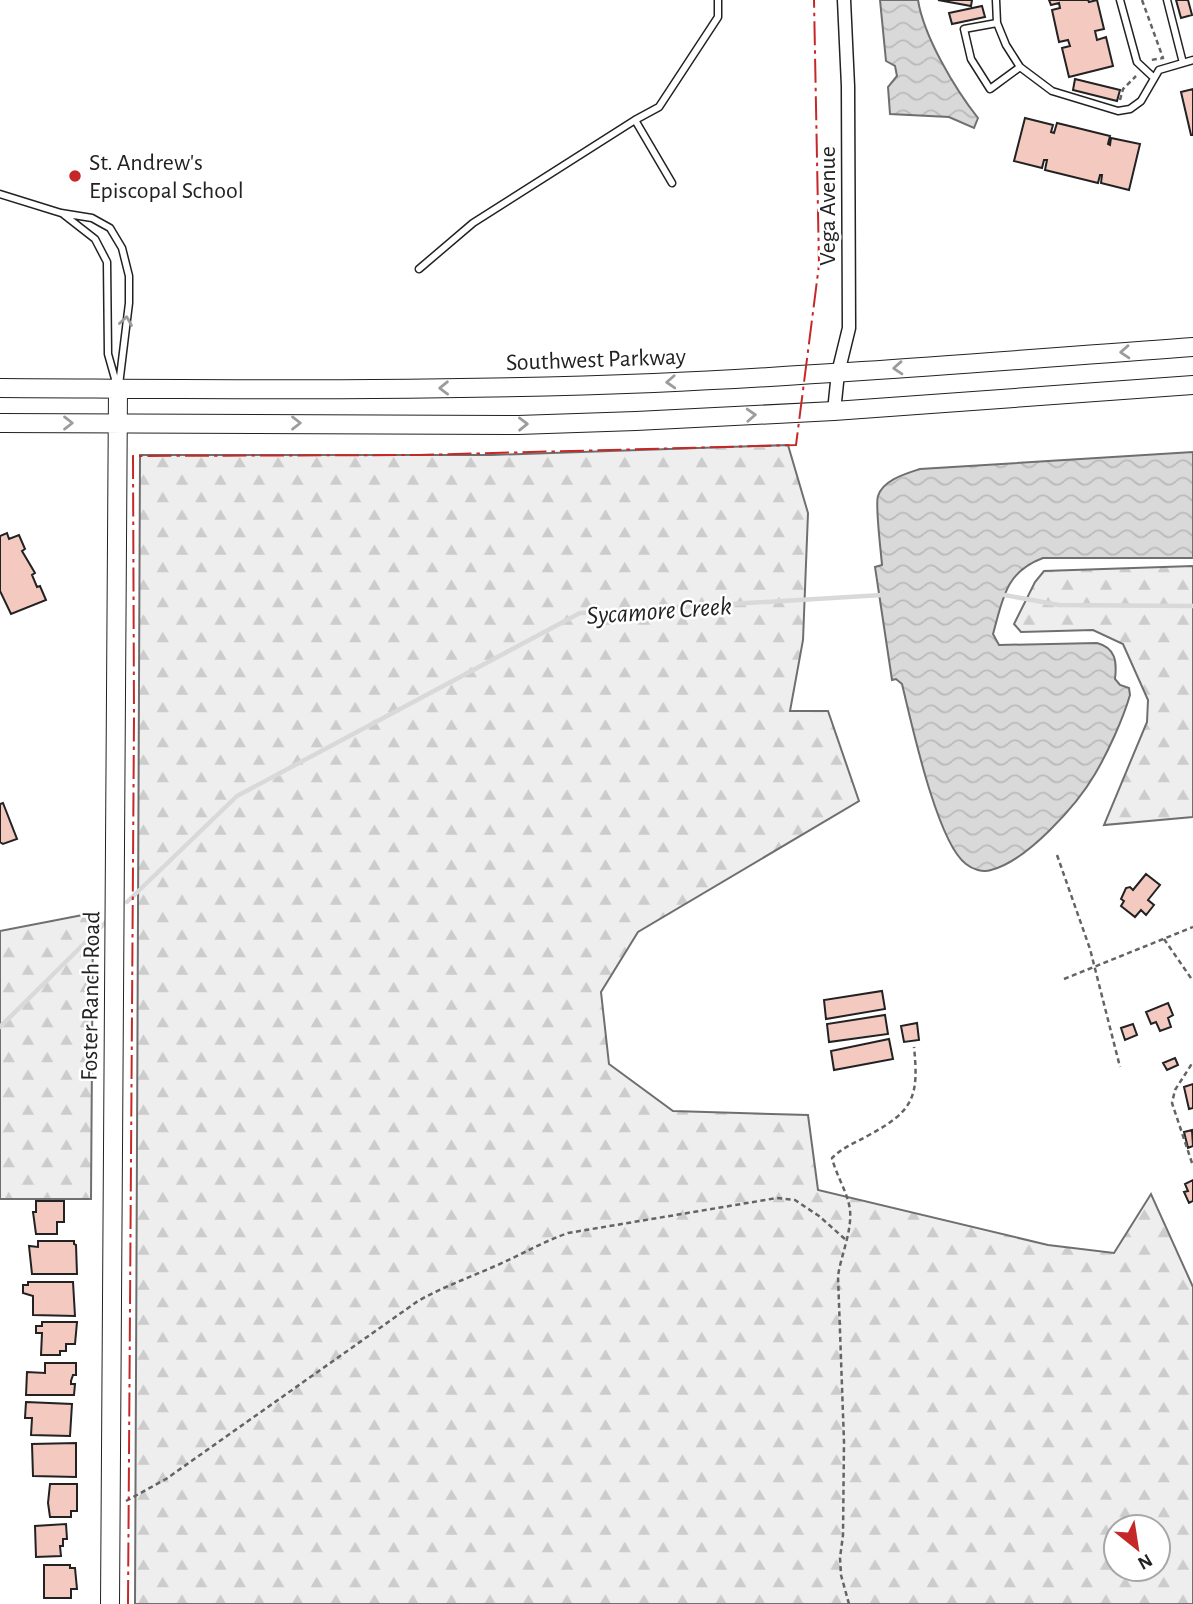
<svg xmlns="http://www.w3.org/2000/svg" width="1193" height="1604" font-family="'Alegreya Sans',sans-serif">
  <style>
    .forest { fill: url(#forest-firs); stroke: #6f6f6f; stroke-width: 2; fill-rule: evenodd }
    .water { fill: url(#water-waves); stroke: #6f6f6f; stroke-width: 2 }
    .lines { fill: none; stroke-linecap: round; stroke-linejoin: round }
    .stream { stroke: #d9d9d9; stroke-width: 4.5 }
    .building { fill: #f3c9c0; stroke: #222; stroke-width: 2 }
    .lane-casing { stroke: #222; stroke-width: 9 }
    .street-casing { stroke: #222; stroke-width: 15 }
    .secondary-casing { stroke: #222; stroke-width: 20 }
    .path { stroke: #646464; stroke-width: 2.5; stroke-dasharray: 5 3.5; stroke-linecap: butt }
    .lane { stroke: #fff; stroke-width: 6 }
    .street { stroke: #fff; stroke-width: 12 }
    .secondary { stroke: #fff; stroke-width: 18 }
    .power { stroke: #c62828; stroke-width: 2; stroke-dasharray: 24 5 3.5 5; stroke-linecap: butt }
    .oneway { stroke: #9c9c9c }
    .poi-dot { fill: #c62828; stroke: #fff; stroke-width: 2.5 }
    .labels { text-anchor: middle; stroke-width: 5; stroke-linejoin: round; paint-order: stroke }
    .poi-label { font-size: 24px; fill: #222; stroke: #fff; text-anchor: start }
    .street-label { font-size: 24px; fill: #222; stroke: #fff }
    .water-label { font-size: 26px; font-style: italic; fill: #222; stroke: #fff }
  </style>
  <defs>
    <pattern id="forest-firs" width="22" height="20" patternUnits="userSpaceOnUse" patternTransform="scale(1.75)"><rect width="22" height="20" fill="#eee"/><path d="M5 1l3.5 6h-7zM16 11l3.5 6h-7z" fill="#ccc"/></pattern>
    <pattern id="water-waves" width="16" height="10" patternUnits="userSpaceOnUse" patternTransform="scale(1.75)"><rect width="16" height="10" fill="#d9d9d9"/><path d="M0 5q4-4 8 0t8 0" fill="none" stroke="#bababa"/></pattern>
  </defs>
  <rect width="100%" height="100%" fill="#fff"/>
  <!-- forest -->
  <path class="forest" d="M788,445L808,513L803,640L790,711H828L859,801L638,932L601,992L609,1064L673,1111L808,1115L818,1190L1048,1245L1114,1253L1151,1194L1193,1287V1604H135L140,455H491ZM1116,1527H1158V1569H1116Z
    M1193,566V817L1104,825L1147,722L1148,700L1123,644L1093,630L1021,632L1014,624L1035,582L1044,571Z
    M93,913L91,1199H0V931Z"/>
  <!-- water -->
  <path class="water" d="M880,0H918C924,37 955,89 978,118L974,128L949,117L890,114L888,87L897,76L895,66L886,61Z
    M1193,452V558H1043C1005,572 1003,599 993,634L999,645L1097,643C1116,648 1117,662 1115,679L1120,685L1129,688L1130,695C1123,719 1108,752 1095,774C1077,805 1027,861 991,870C983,873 972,869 966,864C937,843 911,721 902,684L896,679L892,680L875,567L882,565C881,552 875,505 878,496C883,480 905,474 920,469Z"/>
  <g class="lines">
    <!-- stream -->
    <path class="stream" d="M999,594L1059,605L1193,606
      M127,902L237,796L580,613L882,595
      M0,1027L106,922"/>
  </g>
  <!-- building -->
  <path class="building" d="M938,0H972L971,6Z
    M1049,0H1088L1089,2L1097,0L1104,29L1095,31L1097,40L1106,37L1113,66L1069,77L1062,48L1070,46L1068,40L1059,42L1052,10L1060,8L1059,3L1051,5Z
    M1176,0H1188L1192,15L1181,18Z
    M982,6L985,17L952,24L949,13Z
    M1075,79L1120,90L1117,101L1073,90Z
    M1193,89V135H1191L1181,92Z
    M1025,118L1053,125L1051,132L1054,133L1057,123L1110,136L1108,144L1110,145L1111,138L1140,144L1129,190L1101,183L1102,175H1100L1098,183L1045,170L1047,160H1044L1042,168L1014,161Z
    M7,533L9,539L19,535L25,549L22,551L35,573L32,575L37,587L40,586L46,600L11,614L0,591V536Z
    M3,803L17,839L3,844L0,842V804Z
    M1146,874L1160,885L1148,900L1154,905L1146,915L1141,910L1135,917L1121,906L1124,901L1121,899L1126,888L1130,887L1133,890Z
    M882,991L885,1009L826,1019L824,1000Z
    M1168,1003L1173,1015L1168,1018L1171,1027L1160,1031L1156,1022L1151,1024L1146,1012Z
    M885,1015L888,1034L829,1042L827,1024Z
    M917,1023L919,1040L904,1042L901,1026Z
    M1133,1024L1137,1035L1125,1040L1121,1028Z
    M889,1039L893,1059L834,1070L831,1051Z
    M1175,1058L1178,1065L1167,1070L1163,1063Z
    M1193,1084V1108L1189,1109L1184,1087Z
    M1192,1130L1193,1146L1188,1148L1184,1132Z
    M1193,1180V1201L1189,1203L1184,1192L1188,1191L1185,1184Z
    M36,1201H64V1222H57V1234H36L33,1212H36Z
    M38,1241H74V1244L76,1245L77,1274H32L29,1246L38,1247Z
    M28,1282H73L75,1316L33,1315V1296L23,1293V1285H28Z
    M42,1322H77L75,1344H66V1351H60V1355H41L42,1333H36V1326H42Z
    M45,1363H76V1375H73L71,1381V1384H75L74,1395H26L27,1372L45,1373Z
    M26,1402L72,1404L70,1436L31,1435L32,1418H25Z
    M76,1443V1477L33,1476L32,1444Z
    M50,1484H77V1511H71V1517H50L48,1503Z
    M66,1524L67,1539H63V1546H60L61,1556L36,1557L35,1526Z
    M44,1565H70V1568H75L77,1589H71V1598H44Z"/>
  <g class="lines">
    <defs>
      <path id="lane" d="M996,0L997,23L1006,45L1020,67L1052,91L1118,111L1130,109L1141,101L1159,70L1193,60
        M1120,0L1137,62L1153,77
        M1167,0L1183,63
        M997,23L964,29L971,59L990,89L1020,67
        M635,120L672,183
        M0,194L61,213L92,218L110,228L122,248L129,276V303L119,385
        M63,214L95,239L107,262L108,354L117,386
        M419,269L473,223L635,120L659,107L718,17V0"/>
      <path id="street" d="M834,411L838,373L849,328L848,86L844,0"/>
      <path id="secondary" d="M0,388C218,389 436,392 654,383C834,375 1013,360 1193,347
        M0,423L518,425L636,421L834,411L1193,385
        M110,1604L118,389"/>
    </defs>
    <!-- lane casing -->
    <use href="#lane" class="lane-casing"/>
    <!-- street casing -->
    <use href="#street" class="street-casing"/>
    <!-- secondary casing -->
    <use href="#secondary" class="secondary-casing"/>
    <!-- path -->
    <path class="path" d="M1142,0L1163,58L1151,60
      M1120,100L1123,89L1136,76
      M1057,855L1090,949L1120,1067
      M1164,939L1193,981
      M1064,979L1193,927
      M1192,1163L1172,1103L1175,1090L1193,1062
      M126,1501L166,1479L418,1301C443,1287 468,1278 493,1267C519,1256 542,1242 568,1233L777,1198L795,1200L819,1216L846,1240
      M849,1604L841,1575L840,1558L843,1535L844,1442L838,1276C841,1255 852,1232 850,1210C848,1193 836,1175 832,1158C843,1147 855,1143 869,1135C914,1111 919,1096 914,1047"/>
    <!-- lane -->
    <use href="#lane" class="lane"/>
    <!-- street -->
    <use href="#street" class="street"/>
    <!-- secondary -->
    <use href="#secondary" class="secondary"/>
    <!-- power -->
    <path class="power" d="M128,1604L134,717L133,456L419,455L796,445L819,265L814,0"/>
  </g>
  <!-- one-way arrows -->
  <defs><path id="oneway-chevron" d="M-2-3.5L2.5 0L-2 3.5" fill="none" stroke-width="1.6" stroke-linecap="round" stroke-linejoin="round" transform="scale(1.75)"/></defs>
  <g class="oneway">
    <use href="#oneway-chevron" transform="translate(126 321) rotate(-81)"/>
    <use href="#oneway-chevron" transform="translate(1125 352) rotate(176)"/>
    <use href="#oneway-chevron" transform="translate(898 368) rotate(176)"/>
    <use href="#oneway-chevron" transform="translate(671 382) rotate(177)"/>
    <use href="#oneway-chevron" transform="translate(444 388) rotate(179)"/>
    <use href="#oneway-chevron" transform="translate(751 415) rotate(-3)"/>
    <use href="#oneway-chevron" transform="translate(68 423)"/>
    <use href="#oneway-chevron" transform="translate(296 423)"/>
    <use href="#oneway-chevron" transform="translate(523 424) rotate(-1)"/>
  </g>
  <!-- markers -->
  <circle class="poi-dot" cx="75" cy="176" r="7"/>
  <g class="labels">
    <!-- poi labels -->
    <g class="poi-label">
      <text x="89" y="170">St. Andrew's<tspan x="89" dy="28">Episcopal School</tspan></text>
    </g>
    <!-- street labels -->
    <g class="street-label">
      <text transform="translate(827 206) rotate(-90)" y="8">Vega Avenue</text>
      <text transform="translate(596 359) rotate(-2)" y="8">Southwest Parkway</text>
      <text transform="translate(90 996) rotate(-89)" y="8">Foster Ranch Road</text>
    </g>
    <!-- water labels -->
    <g class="water-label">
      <text transform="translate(659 610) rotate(-4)" y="9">Sycamore Creek</text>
    </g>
  </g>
  <!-- north arrow -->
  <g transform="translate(1137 1548) rotate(150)"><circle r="33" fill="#ffffff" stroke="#a7a7a7" stroke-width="2"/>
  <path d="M0-5L12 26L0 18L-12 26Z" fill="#c62828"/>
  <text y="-10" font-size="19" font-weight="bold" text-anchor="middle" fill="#222222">N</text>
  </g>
</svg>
